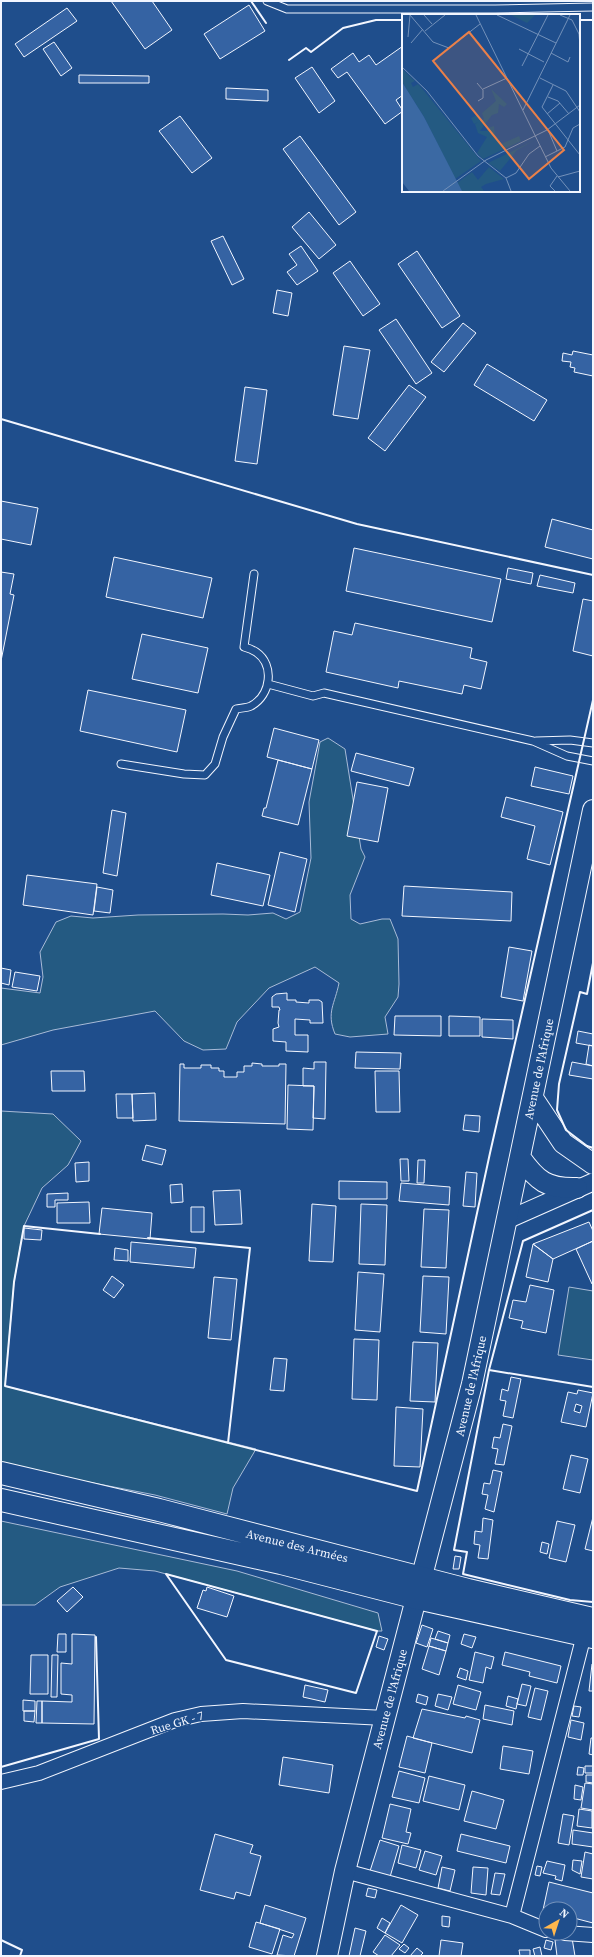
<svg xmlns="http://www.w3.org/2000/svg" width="594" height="1957" font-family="'Source Serif 4',serif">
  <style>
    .green { fill: #245a82; stroke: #a8bbd7 }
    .building { fill: #3563a3; stroke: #f2f6ff; fill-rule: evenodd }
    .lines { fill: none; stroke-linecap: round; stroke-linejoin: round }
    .service-casing { stroke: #f2f6ff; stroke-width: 9 }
    .minor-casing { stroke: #f2f6ff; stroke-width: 16 }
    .tertiary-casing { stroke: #f2f6ff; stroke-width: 19 }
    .secondary-casing { stroke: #f2f6ff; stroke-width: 22 }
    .trunk-casing { stroke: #f2f6ff; stroke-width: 24 }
    .service { stroke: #1f4e8c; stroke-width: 7 }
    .minor { stroke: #1f4e8c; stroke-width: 14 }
    .tertiary { stroke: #1f4e8c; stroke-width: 17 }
    .secondary { stroke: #1f4e8c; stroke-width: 20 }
    .trunk { stroke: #1f4e8c; stroke-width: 22 }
    .wall { stroke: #f2f6ff; stroke-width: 2 }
    .labels { text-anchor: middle; stroke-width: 3; stroke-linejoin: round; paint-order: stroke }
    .street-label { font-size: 12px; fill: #f2f6ff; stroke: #1f4e8c }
    .inset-road { fill: none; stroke: #7391ba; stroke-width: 1 }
    .view { fill: #ea8049; fill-opacity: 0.15; stroke: #ea8049; stroke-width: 2 }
    .inset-edge { fill: none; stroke: #f2f6ff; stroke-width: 2 }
  </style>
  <rect width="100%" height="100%" fill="#1f4e8c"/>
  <!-- green -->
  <path class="green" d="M328,738L345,749L361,849L365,857L350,895L351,919L360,924L382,919H390L398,939L399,984L398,997L385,1017L388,1034L350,1037L335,1034C326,1012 335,1004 339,983L315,967L269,988L237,1022L226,1049L203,1050L184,1041L155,1011L53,1030L1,1045V988L40,993L43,977L40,952L56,922L71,916L93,918L138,915L223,914L248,915L273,913L286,919L300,912L311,858L309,802L320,742Z
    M1,1111L53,1114L81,1141L68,1165L42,1188L24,1226L14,1282L5,1386L256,1449L233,1488L227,1514L155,1495L1,1465Z
    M569,1287L593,1291V1360L558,1355Z
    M1,1521L237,1571L378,1613L382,1631H377L155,1571L119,1568L60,1587L35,1605H1Z"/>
  <!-- building -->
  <path class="building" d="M111,1H152L172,30L145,49Z
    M249,5L265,31L220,59L204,34Z
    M67,8L77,21L24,57L15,44Z
    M54,42L72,68L61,76L43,49Z
    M403,46V95L396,100L403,111L385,124L347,72L338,78L331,69L353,53L359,62L369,55L376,65Z
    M312,67L335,101L319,113L295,78Z
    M79,75L149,76V83H79Z
    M226,88L268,90V101L226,99Z
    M180,116L212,158L192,173L159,131Z
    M300,136L356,212L339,225L283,149Z
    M309,212L336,245L319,259L292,227Z
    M223,236L244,279L232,285L211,241Z
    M301,246L318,271L297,285L287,272L297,265L289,254Z
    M417,251L460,316L442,328L398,264Z
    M350,261L380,304L363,316L333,273Z
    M277,290L292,293L288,316L273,313Z
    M396,319L432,373L416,384L379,330Z
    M463,323L476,333L444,372L431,362Z
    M344,346L370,350L358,419L333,415Z
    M573,351L593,355V376L574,372L575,368L570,367L571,362L562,361L563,353L572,355Z
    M487,364L547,400L534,421L474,385Z
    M409,385L426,397L385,451L368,438Z
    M245,387L267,390L257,464L235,461Z
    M1,501L38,508L31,545L1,539Z
    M552,519L593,530V559L545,547Z
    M354,548L501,579L492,622L346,591Z
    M114,557L212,578L203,618L106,597Z
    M508,568L533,573L531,584L506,579Z
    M1,572L14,574L10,594L14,595L1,661Z
    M540,575L575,583L573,593L537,586Z
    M583,599L593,601V656L573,651Z
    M355,623L472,648L470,658L487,662L481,689L464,685L462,694L399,681L398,688L326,672L334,631L352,635Z
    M142,634L208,648L198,693L132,679Z
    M88,690L186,710L177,752L80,731Z
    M274,728L319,740L312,769L267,757Z
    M356,753L414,768L409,786L351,771Z
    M278,760L312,769L298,825L262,816L264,808H266Z
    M535,767L573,776L569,794L531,786Z
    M357,782L388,788L378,842L347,836Z
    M506,797L563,812L550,865L527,859L535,826L501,817Z
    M112,810L126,813L117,876L103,873Z
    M280,852L307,859L295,912L268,905Z
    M217,863L270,875L263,906L211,895Z
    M27,875L97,884L93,915L23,905Z
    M404,886L512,892L511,921L402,916Z
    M97,887L113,890L110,913L94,911Z
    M509,947L532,951L523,1001L501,997Z
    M1,968L11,970L9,985L1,983Z
    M15,972L40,976L37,991L12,987Z
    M287,993V1000H296V1002L309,1003V1000H319L322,1002L323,1023H310V1020L295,1019V1035H308V1052L286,1051V1042L273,1041V1029L279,1027L278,1023L279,1010H280L279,1007H272V997L276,994Z
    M395,1016H441V1036L394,1035Z
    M449,1016L480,1017V1036H449Z
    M482,1019L513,1020V1039L482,1037Z
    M578,1031L593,1034V1046L576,1043Z
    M589,1045L593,1046V1066L586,1064Z
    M356,1052L401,1053L400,1069L355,1068Z
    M314,1062H326L325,1119L313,1118L314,1086H303V1068L314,1069Z
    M572,1062L593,1066V1079L569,1075Z
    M252,1063L262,1064V1066H279V1064H286L285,1124L179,1121L180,1064H184V1068H201V1065H211V1068H219V1071H224V1077H237V1072H244V1066H252Z
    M51,1071H84L85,1091H52Z
    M375,1071H399L400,1112H376Z
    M288,1085L314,1086L313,1130L287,1129Z
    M155,1093L156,1120L133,1121L132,1094Z
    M116,1094H132L133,1118H117Z
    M465,1115L480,1116L479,1132L463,1130Z
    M146,1145L166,1150L162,1165L142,1160Z
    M400,1159H408L409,1181H401Z
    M418,1160H425L424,1183H417Z
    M89,1162V1181L76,1182L75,1163Z
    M466,1172L477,1173L475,1207L463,1206Z
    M339,1181L387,1182V1199H339Z
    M401,1183L450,1187L449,1205L399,1201Z
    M182,1184L183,1202L171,1203L170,1185Z
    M240,1190L242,1224L215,1225L213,1191Z
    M68,1193V1200H55V1207H47V1194Z
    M89,1202L90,1223H57V1203Z
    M312,1204L336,1206L333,1262L309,1261Z
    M361,1204L387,1205L385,1265L359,1264Z
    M191,1207H204V1232H191Z
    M102,1208L152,1213L150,1239L99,1234Z
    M424,1209L449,1210L446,1268L421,1267Z
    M589,1222L593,1231V1241L553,1259L533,1244Z
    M24,1228L42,1230L41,1240L24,1239Z
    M593,1241V1284H592L576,1249Z
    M131,1242L196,1248L194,1268L130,1262Z
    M533,1244L553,1259L548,1282L526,1277Z
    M115,1248L128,1250V1261L114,1260Z
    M358,1272L384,1274L380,1332L355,1330Z
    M112,1276L124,1285L114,1298L103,1290Z
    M423,1276L449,1277L446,1334L420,1332Z
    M214,1277L237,1279L231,1340L208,1338Z
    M530,1285L554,1290L546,1333L521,1328L523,1321L509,1318L513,1300L526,1302Z
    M354,1339L379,1340L377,1400L352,1399Z
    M413,1342L438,1343L435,1402L410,1401Z
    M274,1358L287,1359L284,1391L270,1390Z
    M511,1377L521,1379L513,1418L503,1416L506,1401L500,1400L502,1389L508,1391Z
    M578,1390L593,1393L586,1427L561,1422L568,1392L577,1394ZM576,1404L582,1406L580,1413L574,1411Z
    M396,1407L423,1409L420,1467L394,1466Z
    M503,1424L512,1426L504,1465L495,1464L498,1449L492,1448L494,1437L500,1438Z
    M571,1455L588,1459L580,1493L563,1489Z
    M493,1470L502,1472L494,1512L485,1509L488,1495L482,1494L484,1483L490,1484Z
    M593,1517V1551L585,1549Z
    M483,1518L493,1520L488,1559L478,1558L480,1545L474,1544L475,1531L482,1532Z
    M557,1521L575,1525L566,1562L549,1558Z
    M542,1542L549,1544L547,1554L540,1552Z
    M455,1556L461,1557L459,1569H453Z
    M73,1587L83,1597L67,1612L57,1601Z
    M207,1587L234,1596L227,1617L197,1608L203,1590L206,1591Z
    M422,1625L433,1629L427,1647L416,1643Z
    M438,1631L450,1635L448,1643L435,1639Z
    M58,1634H66V1652H57Z
    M72,1634L95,1635L94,1724L42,1723V1701L72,1702V1695L61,1694V1663L72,1664Z
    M464,1634L476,1637L472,1648L461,1644Z
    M379,1636L388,1639L384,1650L376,1647Z
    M431,1638L448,1643L446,1651L429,1646Z
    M429,1646L446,1651L439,1675L422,1669Z
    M475,1652L494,1657L491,1669L486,1667L483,1683L469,1680Z
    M505,1652L561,1666L557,1683L529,1676L530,1672L502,1665Z
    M31,1655H48V1694H30Z
    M52,1655H58L57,1697H51Z
    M592,1664H593V1691H589Z
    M460,1668L468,1671L466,1680L457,1677Z
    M522,1684L531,1686L526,1706L517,1704Z
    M305,1685L328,1690L325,1702L303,1697Z
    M458,1685L481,1692L476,1710L453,1704Z
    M535,1688L548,1691L541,1720L528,1717Z
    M418,1694L428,1697L426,1705L416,1702Z
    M438,1694L452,1697L448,1710L435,1706Z
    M508,1696L518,1699L516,1709L506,1706Z
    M23,1700L35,1701V1711H23Z
    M37,1701H42V1723H36Z
    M485,1705L514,1711L512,1725L483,1719Z
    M574,1706L581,1707L579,1717L572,1716Z
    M422,1709L465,1718L466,1716L480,1720L472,1753L413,1738Z
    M24,1711H35L34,1722L24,1721Z
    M571,1720L584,1723L581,1740L568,1737Z
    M407,1736L432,1743L425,1773L399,1767Z
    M591,1738H593V1755L589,1754Z
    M503,1746L533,1751L529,1774L500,1769Z
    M283,1757L333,1765L329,1793L279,1785Z
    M585,1766H593V1773H585Z
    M578,1767L584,1768L583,1775H577Z
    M399,1771L425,1778L419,1803L392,1797Z
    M586,1775H593V1783L586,1782Z
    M429,1776L465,1785L459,1810L423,1801Z
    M585,1783L593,1784V1810L581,1808Z
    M575,1785L583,1787L581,1800L574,1799Z
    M472,1791L504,1800L496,1829L464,1821Z
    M390,1804L411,1809L406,1832L411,1833L408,1844L382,1838Z
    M579,1809L592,1811V1828L577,1826Z
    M563,1814L574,1816L569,1845L558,1843Z
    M573,1830L593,1833V1847L572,1844Z
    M215,1834L253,1845L250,1853L261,1856L250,1896L236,1892L234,1899L200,1890Z
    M461,1834L510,1846L506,1863L457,1851Z
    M380,1840L399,1846L390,1877L370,1871Z
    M402,1845L421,1850L416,1868L398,1863Z
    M425,1851L442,1856L436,1875L419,1870Z
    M585,1852L593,1854V1879L581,1877Z
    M573,1860L582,1861L580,1874L572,1870Z
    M547,1861L565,1865L562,1881L555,1879L556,1876L543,1873Z
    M537,1866L542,1867L540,1876L535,1875Z
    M442,1867L455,1870L450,1891L438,1888Z
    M473,1867L488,1868L486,1895L471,1893Z
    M495,1873L505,1874L500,1895L491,1894Z
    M549,1882L593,1893V1923L570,1917V1909L543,1910Z
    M368,1888L377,1890L375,1898L366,1896Z
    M265,1905L306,1918L294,1956L277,1955L283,1935L292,1938L294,1934L260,1923Z
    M401,1905L418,1915L402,1943L385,1933Z
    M442,1916L450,1917L449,1927L442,1926Z
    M382,1918L390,1923L385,1933L377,1928Z
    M256,1922L280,1929L272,1954L249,1947Z
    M355,1928L366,1931L360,1956H349Z
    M385,1935L400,1945L391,1956H379L373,1952Z
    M572,1938L575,1956H557L555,1940Z
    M441,1940L463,1943L461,1956H439Z
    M546,1940L553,1942L551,1950L544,1948Z
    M404,1944L409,1948L405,1953L399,1949Z
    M540,1947L542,1956H535L533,1949Z
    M417,1948L423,1953L420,1956H410Z
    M519,1950H530V1956H520Z"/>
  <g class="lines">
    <defs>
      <path id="service" d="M267,1L287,9H495L593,7
        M268,684L313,696L324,693L533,741L567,756L593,761
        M536,741L570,740L593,743
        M121,764L184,774L205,775L215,764L223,737L236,709C240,708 247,708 251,706C271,695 275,665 256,652C253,650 248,648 244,647L254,574"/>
      <path id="minor" d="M1,1782L39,1773L175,1720L201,1714L243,1711L385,1718
        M345,1871L512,1916L586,1627
        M512,1916L546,1930
        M565,1933L593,1935"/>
      <path id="tertiary" d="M507,1220L593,1182"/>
      <path id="secondary" d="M533,1098L563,1143L593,1164
        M520,1157C537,1181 547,1189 577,1188
        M327,1956L345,1871L472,1384L593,810"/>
      <path id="trunk" d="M1,1473L159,1510L468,1590L593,1619
        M1,1500L281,1563L417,1598L593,1637"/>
    </defs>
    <!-- service casing -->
    <use href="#service" class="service-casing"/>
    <!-- minor casing -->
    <use href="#minor" class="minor-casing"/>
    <!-- tertiary casing -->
    <use href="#tertiary" class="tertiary-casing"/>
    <!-- secondary casing -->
    <use href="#secondary" class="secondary-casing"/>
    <!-- trunk casing -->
    <use href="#trunk" class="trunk-casing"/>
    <!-- service -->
    <use href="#service" class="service"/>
    <!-- minor -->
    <use href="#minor" class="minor"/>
    <!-- tertiary -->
    <use href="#tertiary" class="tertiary"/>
    <!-- secondary -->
    <use href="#secondary" class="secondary"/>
    <!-- trunk -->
    <use href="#trunk" class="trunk"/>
    <!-- wall -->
    <path class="wall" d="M251,1L266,23
      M579,20H593
      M289,60L306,48L311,52L343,28L376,20H403
      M1,419L357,524L593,575
      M593,963L587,994L580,992L559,1084L557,1110L566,1130L587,1146L593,1148
      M593,1210L523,1241L489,1370L454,1550L467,1552L463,1574L570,1600L593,1602
      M100,1234L24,1226L14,1282L5,1386L417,1491L490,1153L593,700
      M148,1238L250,1248L228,1443
      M489,1370L593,1387
      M166,1574L377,1631L356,1693L226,1660Z
      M1,1767L99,1739L96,1637
      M1,1940L22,1950L20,1956"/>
  </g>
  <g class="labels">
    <!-- street labels -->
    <g class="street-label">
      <text transform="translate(539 1069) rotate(-78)" y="4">Avenue de l'Afrique</text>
      <text transform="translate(471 1386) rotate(-77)" y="4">Avenue de l'Afrique</text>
      <text transform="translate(297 1546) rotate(14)" y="4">Avenue des Armées</text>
      <text transform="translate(390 1699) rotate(-75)" y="4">Avenue de l'Afrique</text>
      <text transform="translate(177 1723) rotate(-17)" y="4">Rue GK - 7</text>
    </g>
  </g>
  <!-- overview -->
  <g transform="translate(402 14)">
    <rect width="178" height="178" fill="#1f4e8c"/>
    <path d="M109,1H133L125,9ZM0,55L13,67L9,69L11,73L16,70L23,78L79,147L53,165L22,103L0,68ZM89,75L105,90L102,93L97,90L96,99L90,101L78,117H85L86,114L92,112L93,120L99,130L117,122L119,127L81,145L75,139L85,123L76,119L73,110L76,108L72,110L69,104L75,101L78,107L82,105L80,99L94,87ZM133,126L115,136L98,157L86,149ZM87,153L102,165L84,170L79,173L82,177H60L55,169L70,158L76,166Z" fill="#245a82"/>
    <path d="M0,68L22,103L60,177H7L0,168Z" fill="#3b69a3"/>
    <path class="inset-road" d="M8,1L31,28L47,34L78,10M22,1L30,10M74,1L149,154L168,177M95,1L154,29M158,1L170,6L177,20L178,32M23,17L43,1M6,23L8,1M9,29L21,15M117,35L142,48M149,39L166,48L168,43M120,52L146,1M0,53L25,77L76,142L104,164L109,177M138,64L164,77L178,98M75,69L81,76V84L76,87M151,71L140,93L178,141M81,75L105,64M146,83L156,87L167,100M121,96L168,1M145,100L158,89M155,137L163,133L171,114L178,110M143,143L155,137L146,116M156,163L178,157M104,164L114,159L127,140L138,132M41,177L84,146L145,116L178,91M153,177L148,172L155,162"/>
    <path class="view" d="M67,18L162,136L127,165L31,47Z"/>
    <rect width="178" height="178" class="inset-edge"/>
  </g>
  <!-- border -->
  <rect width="594" height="1957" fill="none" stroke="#f2f6ff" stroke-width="4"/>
  <!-- north arrow -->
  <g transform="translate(558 1921) rotate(39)"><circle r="19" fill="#1f4e8c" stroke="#7391ba"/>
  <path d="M0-3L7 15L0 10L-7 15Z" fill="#ffb74d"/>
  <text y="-6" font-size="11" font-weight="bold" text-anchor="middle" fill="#f2f6ff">N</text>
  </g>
</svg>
